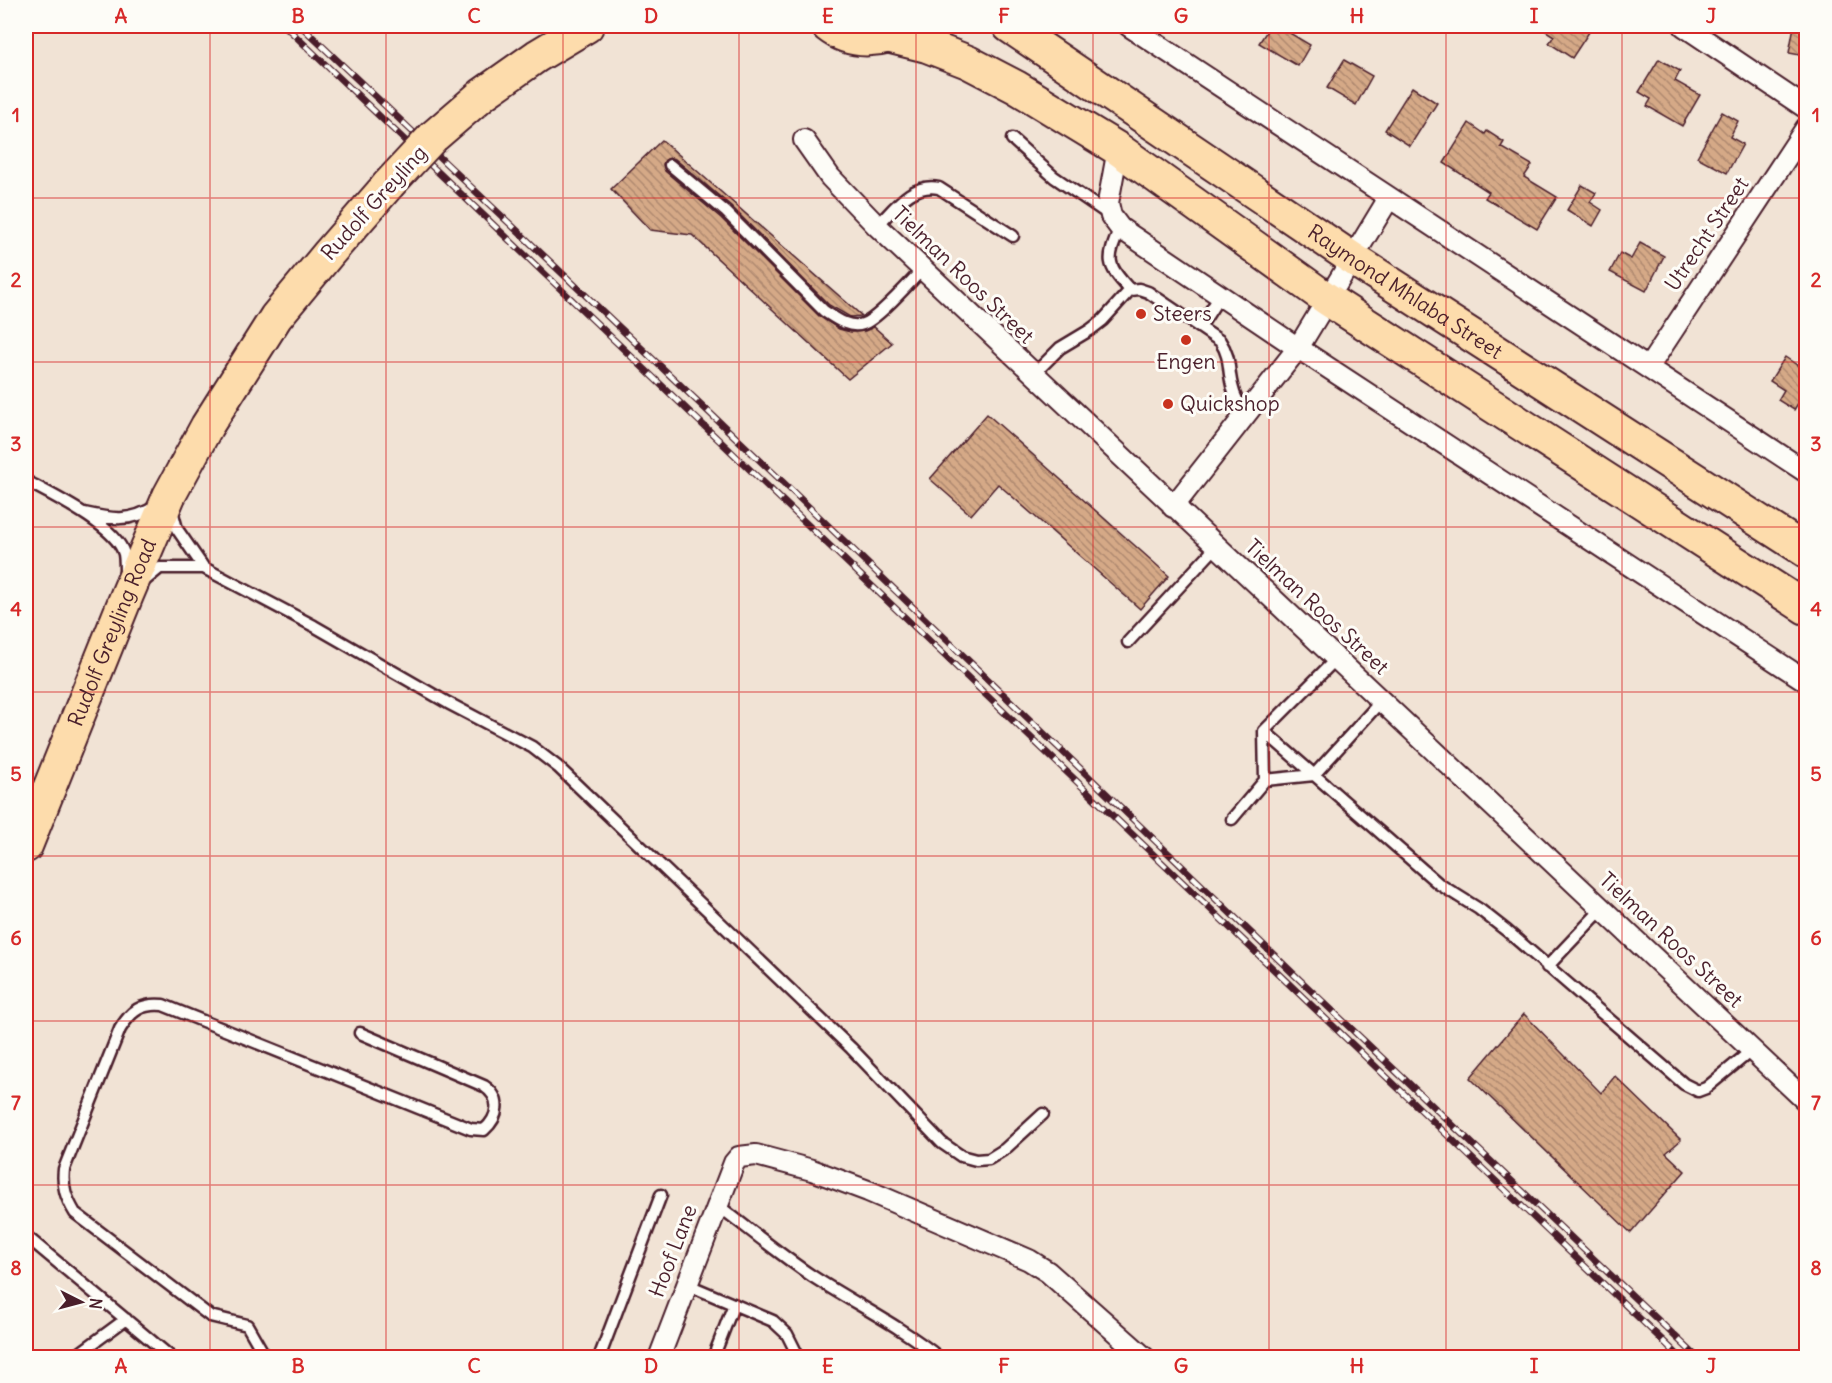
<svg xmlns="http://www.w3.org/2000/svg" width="1832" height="1383" font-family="Delius,sans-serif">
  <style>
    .building { fill: url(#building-back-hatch); stroke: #4a1f2b; stroke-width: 1.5 }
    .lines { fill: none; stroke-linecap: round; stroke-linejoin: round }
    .service-casing { stroke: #4a1f2b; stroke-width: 15 }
    .minor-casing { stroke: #4a1f2b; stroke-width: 24 }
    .primary-casing { stroke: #4a1f2b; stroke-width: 36 }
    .service { stroke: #fdfcf7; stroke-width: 10 }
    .minor { stroke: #fdfcf7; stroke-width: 20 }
    .primary { stroke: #fddcac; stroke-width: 32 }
    .rail-casing { stroke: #4a1f2b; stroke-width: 7 }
    .rail { stroke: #fdfcf7; stroke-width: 4.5; stroke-dasharray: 14; stroke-linecap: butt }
    .primary-bridge-casing { stroke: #4a1f2b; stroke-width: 36; stroke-linecap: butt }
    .primary-bridge { stroke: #fddcac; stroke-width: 32 }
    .grid { fill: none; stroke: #d62828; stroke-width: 1.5; stroke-opacity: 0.55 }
    .poi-dot { fill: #c8321e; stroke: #fdfcf7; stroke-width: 2 }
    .labels { text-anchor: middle; stroke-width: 6; stroke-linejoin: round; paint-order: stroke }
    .street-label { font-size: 21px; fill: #4a1f2b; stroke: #fdfcf7 }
    .poi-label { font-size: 21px; fill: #4a1f2b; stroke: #fdfcf7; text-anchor: start }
    .neatline { fill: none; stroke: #d62828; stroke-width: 2 }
    .grid-label { font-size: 20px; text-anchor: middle; font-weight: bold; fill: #d62828 }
  </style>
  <defs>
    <pattern id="building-back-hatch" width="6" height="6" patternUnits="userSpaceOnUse" patternTransform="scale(1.5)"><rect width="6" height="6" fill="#d5a987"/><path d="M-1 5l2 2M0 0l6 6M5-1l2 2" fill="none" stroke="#af896f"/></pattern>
  </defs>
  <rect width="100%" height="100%" fill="#f1e3d5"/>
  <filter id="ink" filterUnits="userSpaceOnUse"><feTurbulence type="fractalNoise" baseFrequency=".0167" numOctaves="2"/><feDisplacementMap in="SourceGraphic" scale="12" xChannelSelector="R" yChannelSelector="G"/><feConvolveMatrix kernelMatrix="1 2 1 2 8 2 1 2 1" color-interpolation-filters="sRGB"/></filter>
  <g filter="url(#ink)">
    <!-- building -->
    <path class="building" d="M1270,26H1278L1310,45L1298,66L1259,43Z
      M1538,26H1593L1572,58L1549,43L1554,36Z
      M1794,26H1806V56L1789,53Z
      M1659,59L1680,71L1675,81L1700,95L1682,126L1647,106L1651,99L1639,92Z
      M1344,60L1372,76L1356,105L1327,88Z
      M1412,87L1437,103L1410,146L1385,130Z
      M1722,112L1738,121L1730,137L1743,144L1727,173L1697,157Z
      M1469,123L1485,134L1487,131L1504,142L1501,147L1532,165L1524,177L1557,197L1537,229L1485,198L1489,192L1444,163Z
      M662,140L862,316L850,317L829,305L731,206L675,159L671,158L665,160L663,164L665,171L721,218L819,316L839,329L851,332L865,331L874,327L892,343L848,379L692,235L650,230L611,189Z
      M1582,185L1596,193L1590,202L1602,210L1593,226L1567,210Z
      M1640,243L1664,256L1646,291L1610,272L1620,253L1631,259Z
      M1785,357L1806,371V390L1794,410L1778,400L1784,390L1770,381Z
      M987,414L1169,576L1140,609L998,484L971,515L930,479Z
      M1524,1014L1601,1093L1615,1076L1681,1140L1666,1153L1685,1171L1631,1233L1470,1078Z"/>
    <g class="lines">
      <defs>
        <path id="service" d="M1012,139L1054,177L1111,216
          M670,165L726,212L824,311C835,318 849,329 863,324C878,319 910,282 922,270
          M877,226C894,209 912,182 939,188L1013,236
          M1120,228C1107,260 1105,263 1130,290
          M1200,327L1220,296
          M1033,375L1060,348L1090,330L1103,320L1130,290L1139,289L1148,292L1220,341C1232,359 1227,370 1233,389C1235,399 1241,407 1246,415
          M26,481C50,494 117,526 124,554C125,560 125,567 125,573
          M172,510L177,529L204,568L314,626L448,703L532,747L558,767L851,1048L942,1143L961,1156L976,1160L989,1159L1005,1149L1043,1114
          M84,513C111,519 131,523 156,506
          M143,582L160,568H204
          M1128,642L1216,547
          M1264,731L1439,884L1479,909L1507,931L1684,1084L1698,1091L1706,1088L1752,1050
          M1265,780L1314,775L1382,700
          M1232,819L1265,780L1264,731L1337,658
          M1547,967L1602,909
          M716,1204C748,1228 779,1254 812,1276C855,1304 899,1325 940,1358
          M26,1236L172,1358
          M686,1284L773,1321L787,1334L799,1358
          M73,1358L126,1319
          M266,1358L247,1325L210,1316L75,1213C66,1198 62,1187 64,1169L120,1029C131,1011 141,1003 163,1005L471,1129L484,1130C499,1117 502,1098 484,1086L360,1033
          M599,1358L661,1195
          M713,1358L734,1304"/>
        <path id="minor" d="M1129,26L1806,472
          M1684,26L1806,108
          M804,140L830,177L877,226L1806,1101
          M1118,149L1108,203L1111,216L1120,228L1298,348L1806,681
          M1648,368L1806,128
          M1173,507L1298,348L1389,198
          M659,1358L734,1163L739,1157L756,1155L812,1170L868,1191L1029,1260L1048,1272L1145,1358"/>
        <g id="primary">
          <path d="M828,26C853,46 883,41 910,28"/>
          <path id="s1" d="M1009,26L1353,259L1806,551"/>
          <path d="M891,37L927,46L968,62L1016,87L1118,149L1327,299L1806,608"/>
          <path d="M433,137L483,94L537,56L587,26"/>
          <path id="s2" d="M26,846L127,595L169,496L207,426L276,317L329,253L389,184"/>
        </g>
      </defs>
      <!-- service casing -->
      <use href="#service" class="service-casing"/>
      <!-- minor casing -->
      <use href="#minor" class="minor-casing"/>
      <!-- primary casing -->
      <use href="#primary" class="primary-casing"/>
      <!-- service -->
      <use href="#service" class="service"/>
      <!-- minor -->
      <use href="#minor" class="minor"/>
      <!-- primary -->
      <use href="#primary" class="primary"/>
      <defs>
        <path id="rail" d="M285,26L1681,1358
          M301,26L788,487L1301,981L1698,1358"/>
      </defs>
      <!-- rail casing -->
      <use href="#rail" class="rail-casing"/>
      <!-- rail -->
      <use href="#rail" class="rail"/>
      <defs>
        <path id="primary-bridge" d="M389,184L433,137"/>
      </defs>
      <!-- primary-bridge casing -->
      <use href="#primary-bridge" class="primary-bridge-casing"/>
      <!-- primary-bridge -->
      <use href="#primary-bridge" class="primary-bridge"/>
    </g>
  </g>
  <!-- grid -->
  <path class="grid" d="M210,26V1358M386,26V1358M563,26V1358M739,26V1358M916,26V1358M1093,26V1358M1269,26V1358M1446,26V1358M1622,26V1358M26,198H1806M26,362H1806M26,527H1806M26,692H1806M26,856H1806M26,1021H1806M26,1185H1806"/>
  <!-- markers -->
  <g class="poi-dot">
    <circle cx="1141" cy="314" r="6"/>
    <circle cx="1186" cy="340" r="6"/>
    <circle cx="1168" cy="404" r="6"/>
  </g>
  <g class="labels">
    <!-- street labels -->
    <g class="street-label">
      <text transform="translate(374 203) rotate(-48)" y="7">Rudolf Greyling</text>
      <text transform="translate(1707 234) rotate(-56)" y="7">Utrecht Street</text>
      <text transform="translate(963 275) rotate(44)" y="7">Tielman Roos Street</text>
      <text dy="7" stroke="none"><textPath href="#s1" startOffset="477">Raymond Mhlaba Street</textPath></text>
      <text transform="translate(1317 607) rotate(43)" y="7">Tielman Roos Street</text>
      <text dy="7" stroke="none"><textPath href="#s2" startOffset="230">Rudolf Greyling Road</textPath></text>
      <text transform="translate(1671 940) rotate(43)" y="7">Tielman Roos Street</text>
      <text transform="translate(673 1251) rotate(-69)" y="7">Hoof Lane</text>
    </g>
    <!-- poi labels -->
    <g class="poi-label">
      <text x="1153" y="321">Steers</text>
      <text x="1186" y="369" text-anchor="middle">Engen</text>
      <text x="1180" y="411">Quickshop</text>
    </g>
  </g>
  <!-- margin -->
  <rect width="1832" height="1383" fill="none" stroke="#fdfcf7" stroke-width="66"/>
  <!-- north arrow -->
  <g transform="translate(81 1302) rotate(96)" stroke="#fdfcf7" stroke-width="4.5" paint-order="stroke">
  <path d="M0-4.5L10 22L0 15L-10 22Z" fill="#4a1f2b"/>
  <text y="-9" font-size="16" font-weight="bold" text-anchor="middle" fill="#4a1f2b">N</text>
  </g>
  <rect x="33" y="33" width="1766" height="1317" class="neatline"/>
  <g class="grid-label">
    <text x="121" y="23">A</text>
    <text x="298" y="23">B</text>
    <text x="474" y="23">C</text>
    <text x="651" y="23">D</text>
    <text x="828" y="23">E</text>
    <text x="1004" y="23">F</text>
    <text x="1181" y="23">G</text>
    <text x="1357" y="23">H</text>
    <text x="1534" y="23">I</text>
    <text x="1711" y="23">J</text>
    <text x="16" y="122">1</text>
    <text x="1816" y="122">1</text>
    <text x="16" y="287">2</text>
    <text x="1816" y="287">2</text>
    <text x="16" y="451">3</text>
    <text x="1816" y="451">3</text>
    <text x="16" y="616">4</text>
    <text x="1816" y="616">4</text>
    <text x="16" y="781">5</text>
    <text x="1816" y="781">5</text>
    <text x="16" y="945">6</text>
    <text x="1816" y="945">6</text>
    <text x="16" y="1110">7</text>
    <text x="1816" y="1110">7</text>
    <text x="16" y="1275">8</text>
    <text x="1816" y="1275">8</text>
    <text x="121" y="1373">A</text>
    <text x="298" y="1373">B</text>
    <text x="474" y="1373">C</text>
    <text x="651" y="1373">D</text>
    <text x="828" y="1373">E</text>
    <text x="1004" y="1373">F</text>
    <text x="1181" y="1373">G</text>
    <text x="1357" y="1373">H</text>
    <text x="1534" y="1373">I</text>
    <text x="1711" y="1373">J</text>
  </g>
</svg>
